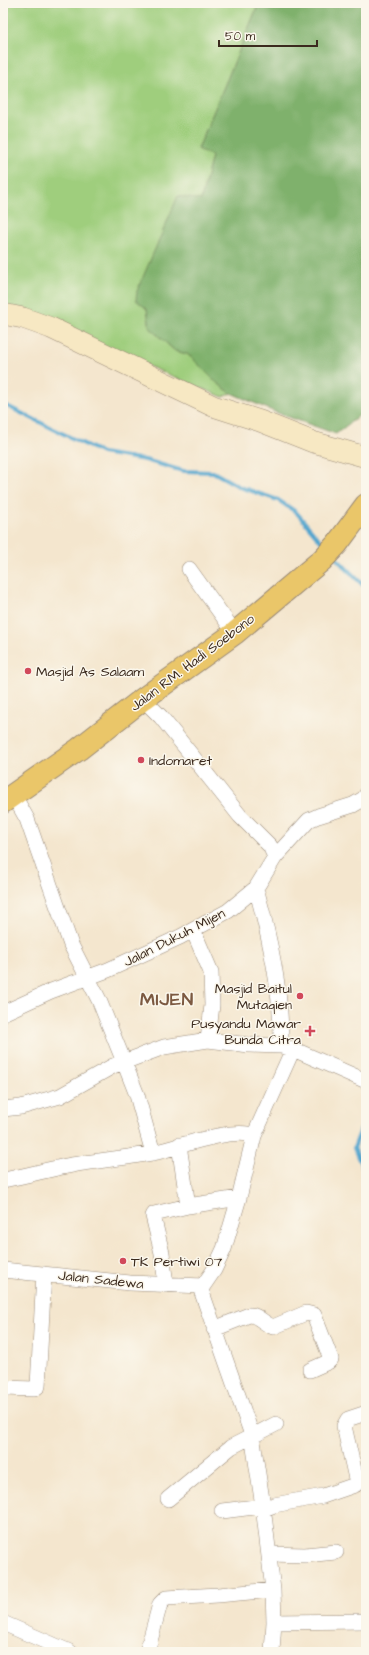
<svg xmlns="http://www.w3.org/2000/svg" width="369" height="1655" font-family="'Architects Daughter',sans-serif">
  <style>
    .green { fill: #9fce7d; stroke: #6d7c4e }
    .forest { fill: #7fb16c; stroke: #5d6e45 }
    .lines { fill: none; stroke-linecap: round; stroke-linejoin: round }
    .stream { stroke: #52a6ce; stroke-width: 4 }
    .minor-casing { stroke: #988876; stroke-width: 16 }
    .secondary-casing { stroke: #988876; stroke-width: 22 }
    .primary-casing { stroke: #988876; stroke-width: 24 }
    .minor { stroke: #fff; stroke-width: 15 }
    .secondary { stroke: #f7e8c3; stroke-width: 21 }
    .primary { stroke: #eac669; stroke-width: 22 }
    .poi-dot { fill: #d1495b; stroke: #fbf7ec; stroke-width: 1.5 }
    .labels { text-anchor: middle; stroke-width: 3; stroke-linejoin: round; paint-order: stroke }
    .street-label { font-size: 14px; fill: #3b2a1e; stroke: #fbf7ec }
    .poi-label { font-size: 14px; fill: #3b2a1e; stroke: #fbf7ec; text-anchor: start }
    .district-label { font-size: 18px; font-weight: bold; letter-spacing: 1px; fill: #7c5941; stroke: #fbf7ec }
  </style>
  <rect width="100%" height="100%" fill="#fbf7ec"/>
  <filter id="ink" filterUnits="userSpaceOnUse"><feTurbulence type="fractalNoise" baseFrequency=".025" numOctaves="2"/><feDisplacementMap in="SourceGraphic" scale="8" xChannelSelector="R" yChannelSelector="G"/><feConvolveMatrix kernelMatrix="1 2 1 2 8 2 1 2 1" color-interpolation-filters="sRGB"/></filter>
  <filter id="wash" filterUnits="userSpaceOnUse"><feTurbulence type="fractalNoise" baseFrequency=".012" numOctaves="4" result="noise"/><feDisplacementMap in="SourceGraphic" scale="16" xChannelSelector="R" yChannelSelector="G"/><feGaussianBlur stdDeviation="0.9" result="paint"/><feColorMatrix in="noise" values="0 0 0 0 0 0 0 0 0 0 0 0 0 0 0 0 0 1.4 0 .05"/><feComposite in="paint" operator="in"/></filter>
  <g filter="url(#wash)">
    <rect width="100%" height="100%" fill="#f4e6ce"/>
    <!-- green -->
    <path class="green" d="M3,3H259L198,149L212,156L201,200L147,309L150,328L175,351L187,354L192,358L217,383L231,393L223,397L3,306Z"/>
    <!-- forest -->
    <path class="forest" d="M259,3H366V410L336,434L275,412L231,393L217,383L192,358L187,354L175,351L150,328L147,309L136,300L137,291L178,196L201,200L212,156L198,149Z"/>
    <g class="lines">
      <!-- stream -->
      <path class="stream" d="M3,404L102,453L145,460L183,471L213,472L240,487L278,500L296,512L325,546
        M334,556L366,588
        M366,1116L354,1148L366,1176"/>
    </g>
  </g>
  <g filter="url(#ink)">
    <g class="lines">
      <defs>
        <path id="minor" d="M189,569L235,633
          M143,699L161,717L240,816L270,846L275,857
          M13,794L27,819L71,945L99,1000L124,1062L137,1095L153,1153
          M256,888C270,939 282,992 281,1046
          M193,930L211,972L212,1005L208,1040
          M3,1013L51,991L108,970L180,937L228,911L256,888L275,857L309,820L318,816L353,805L365,798L366,795
          M3,1109L21,1107L60,1096L113,1066L164,1047L208,1040L249,1045L281,1046L293,1049L366,1081
          M3,1180C26,1176 49,1169 72,1165C99,1160 127,1158 153,1153C176,1148 235,1126 254,1136
          M188,1206L239,1198
          M3,1270L130,1283L203,1286L214,1270L224,1249L239,1198L254,1136L293,1049
          M166,1285L162,1253L153,1216L154,1214L188,1206L179,1145
          M200,1287L252,1435L263,1506L273,1590L274,1622L272,1652
          M214,1329L249,1315C257,1314 264,1324 273,1327L306,1313L314,1315L331,1359L328,1362L310,1370
          M4,1388L34,1389L38,1386L44,1274
          M168,1499L231,1447L276,1424
          M264,1509L274,1505L323,1496L355,1485L357,1483L344,1426L348,1419L366,1413
          M222,1511L263,1506
          M269,1554L305,1555L336,1552
          M274,1622L366,1621
          M3,1623L70,1652
          M147,1652L160,1604L166,1598L218,1595L273,1590"/>
        <path id="secondary" d="M3,314L23,318L51,328L213,406L260,421L313,442L366,457"/>
        <path id="primary" d="M3,802L79,749L143,699L235,633L322,560L337,544L366,505"/>
      </defs>
      <!-- minor casing -->
      <use href="#minor" class="minor-casing"/>
      <!-- secondary casing -->
      <use href="#secondary" class="secondary-casing"/>
      <!-- primary casing -->
      <use href="#primary" class="primary-casing"/>
      <!-- minor -->
      <use href="#minor" class="minor"/>
      <!-- secondary -->
      <use href="#secondary" class="secondary"/>
      <!-- primary -->
      <use href="#primary" class="primary"/>
    </g>
  </g>
  <!-- markers -->
  <g class="poi-dot">
    <circle cx="28" cy="671" r="4"/>
    <circle cx="141" cy="760" r="4"/>
    <circle cx="300" cy="996" r="4"/>
    <path d="M308 1025h4v4h4v4h-4v4h-4v-4h-4v-4h4z"/>
    <circle cx="123" cy="1261" r="4"/>
  </g>
  <g class="labels">
    <!-- street labels -->
    <g class="street-label">
      <text transform="translate(192 662) rotate(-37)" y="5">Jalan RM. Hadi Soebono</text>
      <text transform="translate(174 937) rotate(-27)" y="5">Jalan Dukuh Mijen</text>
      <text transform="translate(101 1279) rotate(6)" y="5">Jalan Sadewa</text>
    </g>
    <!-- poi labels -->
    <g class="poi-label">
      <text x="36" y="676">Masjid As Salaam</text>
      <text x="149" y="765">Indomaret</text>
      <text x="292" y="993" text-anchor="end">Masjid Baitul<tspan x="292" dy="16">Mutaqien</tspan></text>
      <text x="301" y="1028" text-anchor="end">Pusyandu Mawar<tspan x="301" dy="16">Bunda Citra</tspan></text>
      <text x="131" y="1266">TK Pertiwi 07</text>
    </g>
    <!-- district labels -->
    <g class="district-label">
      <text x="167" y="1005">MIJEN</text>
    </g>
  </g>
  <!-- margin -->
  <rect width="369" height="1655" fill="none" stroke="#fbf7ec" stroke-width="16"/>
  <!-- scale -->
  <path d="M219 40v6h98v-6" fill="none" stroke="#3b2a1e" stroke-width="2"/>
  <text x="225" y="40" font-size="12" fill="#3b2a1e" stroke="#fbf7ec" stroke-width="3" paint-order="stroke">50 m</text>
</svg>
